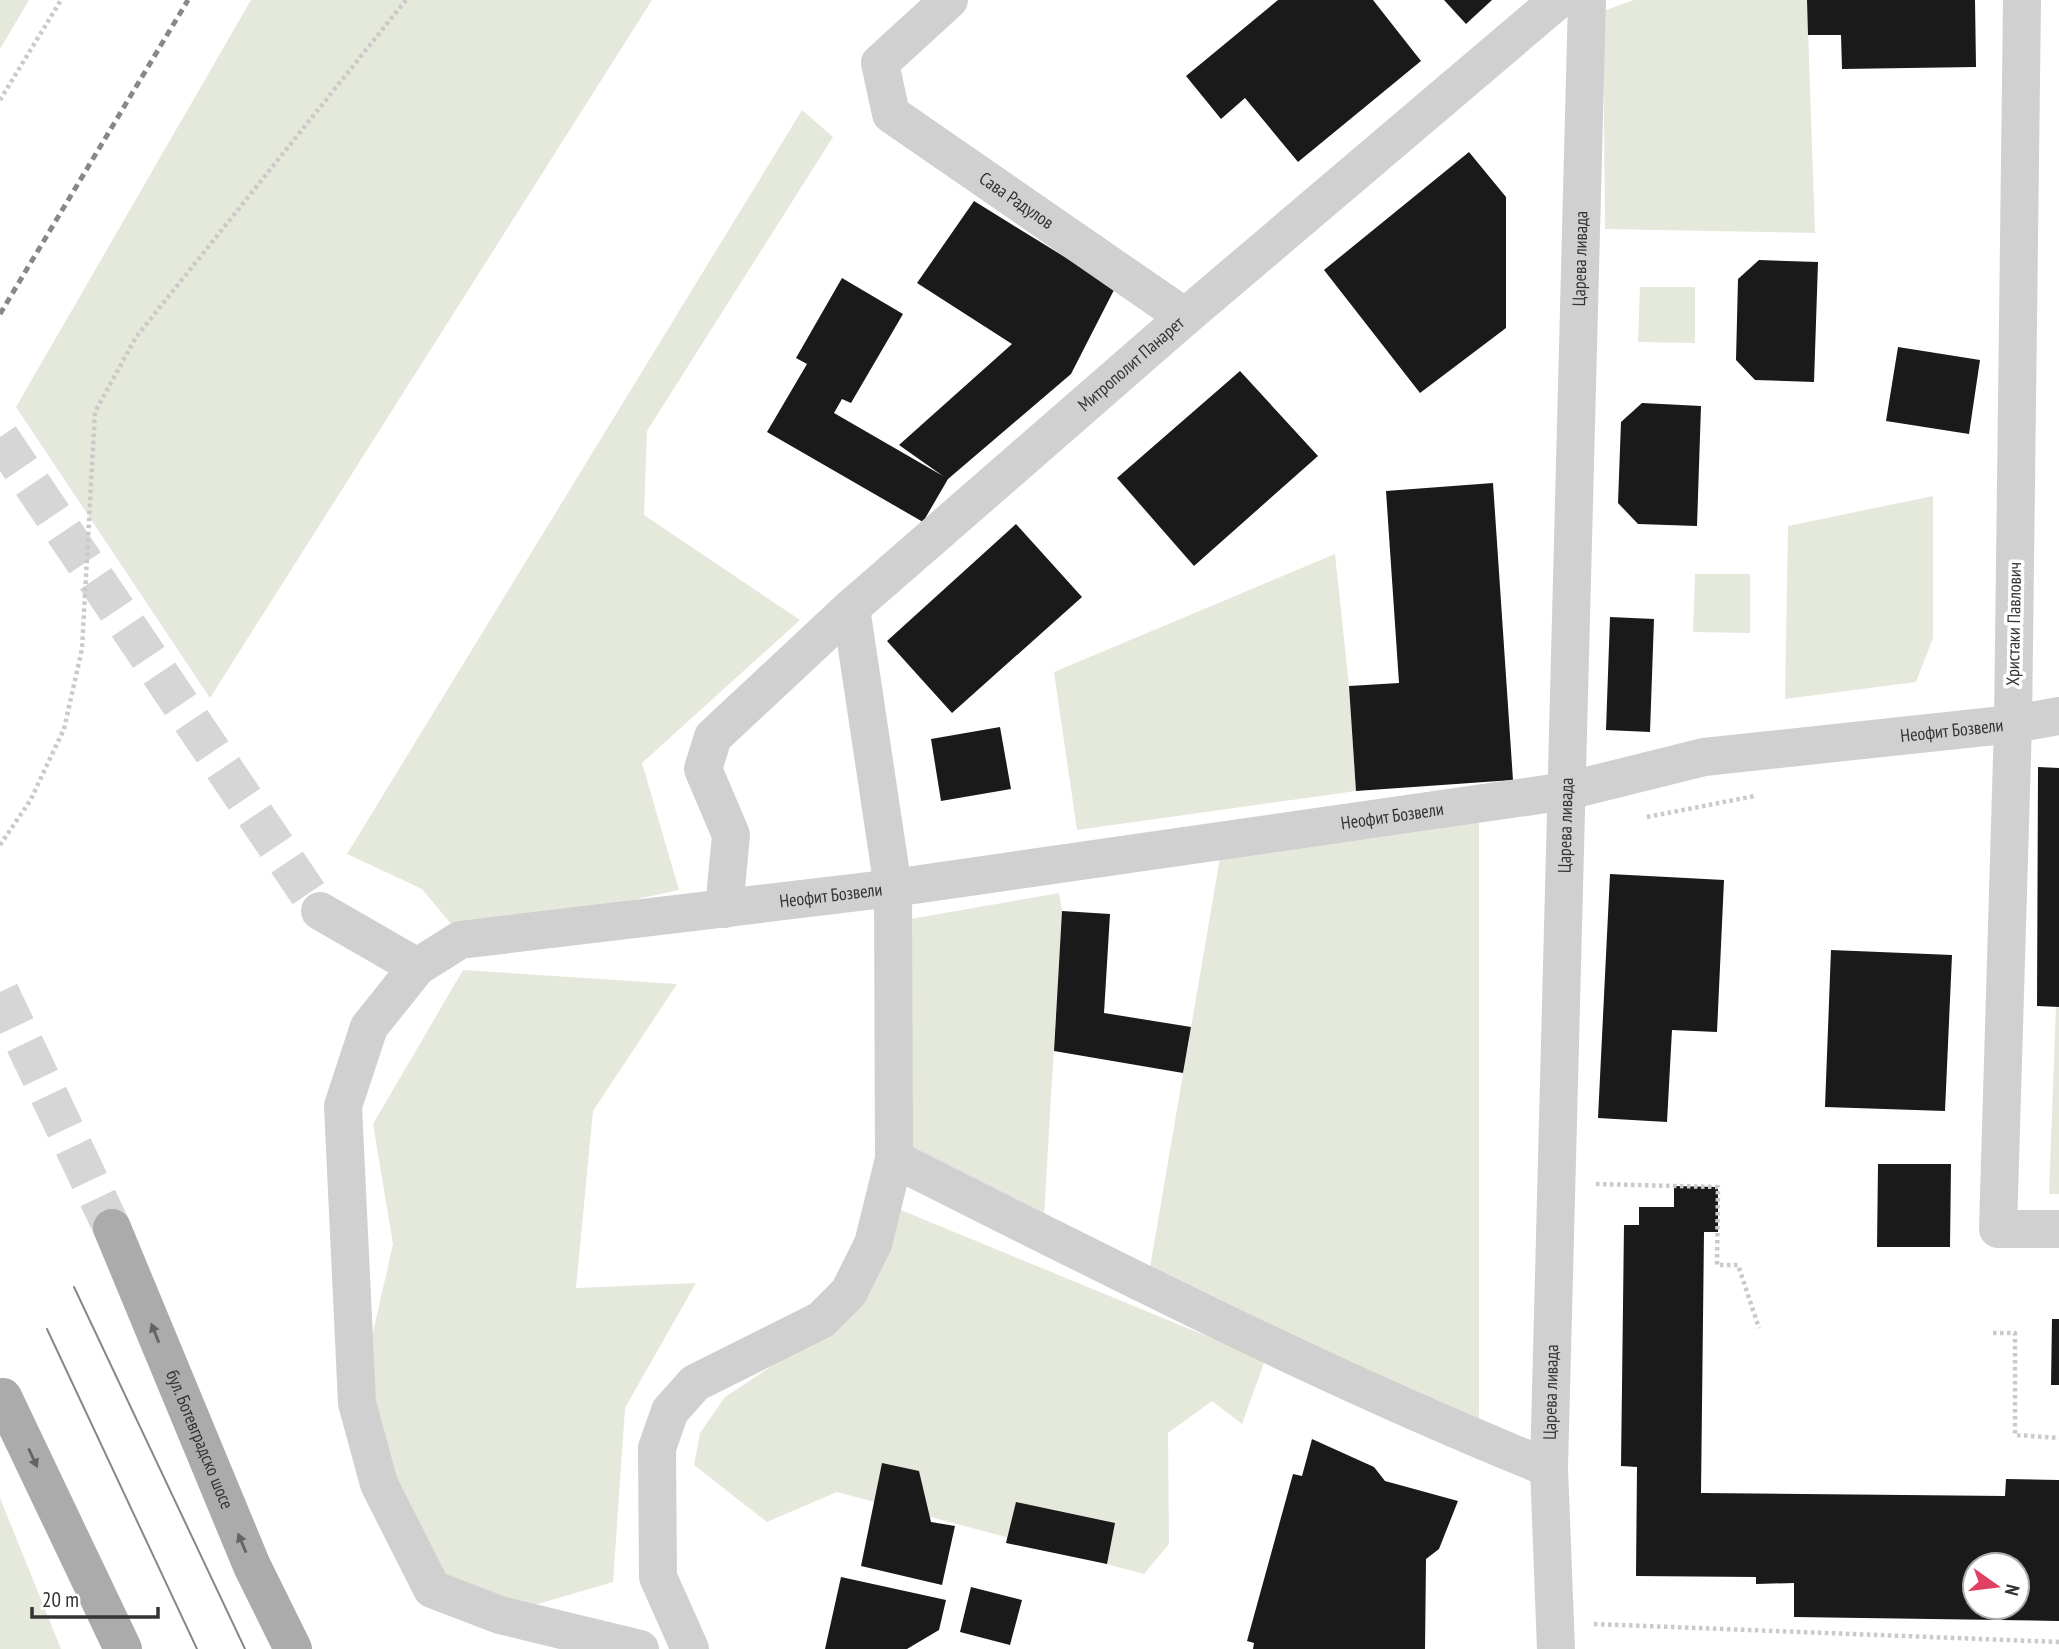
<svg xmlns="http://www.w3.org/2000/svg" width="2059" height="1649" font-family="'PT Sans Narrow',sans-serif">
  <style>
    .green { fill: #e5e9dc }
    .building { fill: #1a1a1a; fill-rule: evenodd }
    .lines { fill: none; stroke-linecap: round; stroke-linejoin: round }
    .minor-tunnel { stroke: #d6d6d6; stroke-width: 38; stroke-dasharray: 38 19; stroke-linecap: butt }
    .major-tunnel { stroke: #d6d6d6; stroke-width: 38; stroke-dasharray: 38 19; stroke-linecap: butt }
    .path { stroke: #cacaca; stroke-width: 4.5; stroke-dasharray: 3.5 3.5; stroke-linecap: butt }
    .minor { stroke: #d0d0d0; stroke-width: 38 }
    .major { stroke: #ababab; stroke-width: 38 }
    .tram { stroke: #888; stroke-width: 2 }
    .rail { stroke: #888; stroke-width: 5; stroke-dasharray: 7 5; stroke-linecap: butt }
    .oneway { fill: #636363 }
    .labels { text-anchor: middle; stroke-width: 7; stroke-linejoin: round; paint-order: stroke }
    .street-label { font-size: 18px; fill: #333; stroke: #fff }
  </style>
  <rect width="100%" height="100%" fill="#fff"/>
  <!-- green -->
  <path class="green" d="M0,0H29L0,49Z
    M251,0H652L210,698L16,407Z
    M1634,0H1807L1815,233L1605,229L1603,11Z
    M802,110L833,137L647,431L644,515L800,620L642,763L679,890L462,937L422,889L347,854Z
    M1640,287H1695V343L1638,342Z
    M1933,496V638L1916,682L1785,699L1788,526Z
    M1335,554L1349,686L1356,791L1077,830L1054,672Z
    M1695,574H1750V633L1693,632Z
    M1479,804V1439L1147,1285L1223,840Z
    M1059,893L1062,911L1043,1233L894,1159L893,922Z
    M463,970L677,984L593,1111L576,1288L696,1283L625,1408L613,1582L500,1615L432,1589L357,1403L393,1244L373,1124Z
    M2056,1007H2059V1194H2049Z
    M896,1208L1265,1360L1242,1424L1212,1401L1168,1433L1169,1544L1144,1574L837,1492L767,1522L694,1465L700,1433L725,1397L834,1325Z
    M0,1498L61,1649H0Z"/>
  <!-- building -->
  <path class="building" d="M1278,0H1373L1421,61L1298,162L1245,98L1221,119L1186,76Z
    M1444,0H1492L1466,24Z
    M1807,0H1975L1976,67L1842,69L1841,35H1808Z
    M1469,152L1506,197V328L1420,393L1324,270Z
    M974,201L1115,288L1071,374L948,479L923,522L767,432L807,364L796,358L842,278L903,314L851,403L842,399L834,413L943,476L899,445L1012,344L917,283Z
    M1759,260L1818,262L1814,382L1755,380L1736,360L1738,279Z
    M1898,347L1980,360L1969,434L1886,421Z
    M1240,371L1318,456L1194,566L1117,478Z
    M1642,403L1701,406L1697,526L1638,524L1618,503L1621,422Z
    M1493,483L1513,780L1356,791L1349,686L1399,683L1386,491Z
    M1016,524L1082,597L952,713L887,641Z
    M1610,617L1654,619L1650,732L1606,730Z
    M1000,727L1011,789L941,801L931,739Z
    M2038,767L2059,768V1007L2037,1006Z
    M1610,874L1724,880L1717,1032L1672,1030L1667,1122L1598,1118Z
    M1062,911L1110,914L1104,1013L1191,1027L1183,1073L1054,1051Z
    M1831,950L1952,955L1945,1111L1825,1107Z
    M1878,1164H1951L1950,1247H1877Z
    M1674,1186L1718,1187V1232H1704L1701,1493L2005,1496L2006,1479L2059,1480V1621L1794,1617V1583L1756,1584V1577L1636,1576L1637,1467L1621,1466L1624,1225H1639V1207H1674ZM1975,1565H2017V1607H1975Z
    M2052,1319H2059V1385H2051Z
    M1312,1439L1374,1467L1385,1481L1458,1501L1439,1549L1426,1559L1425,1649H1253L1254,1643L1247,1641L1293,1474L1302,1476Z
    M882,1463L919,1471L931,1522L955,1526L942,1585L861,1566Z
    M1016,1502L1115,1523L1107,1564L1006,1543Z
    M841,1577L946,1600L939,1630L907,1649H825Z
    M971,1587L1022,1600L1010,1645L960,1632Z"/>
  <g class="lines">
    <!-- minor-tunnel -->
    <path class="minor-tunnel" d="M0,437L320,911"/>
    <!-- major-tunnel -->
    <path class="major-tunnel" d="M0,992L112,1228"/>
    <!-- path -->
    <path class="path" d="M0,100L61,0
      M1647,817L1755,796
      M0,845L30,801L64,729L82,649L95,412L136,337L406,0
      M1596,1184L1718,1187L1717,1265H1738L1759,1328
      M1993,1333H2015V1435L2059,1438
      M1594,1624L2059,1642"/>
    <!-- minor -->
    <g class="minor">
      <path id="s1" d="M949,0L880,63L891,114L1185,317"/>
      <path d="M2022,0L2013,724L1998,1229H2059"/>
      <path id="s2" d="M724,909L731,835L703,769L713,737L851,608L1185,317L1558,0"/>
      <path d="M320,911L417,967"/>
      <path d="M894,1159C1110,1267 1325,1378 1549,1468"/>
      <path id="s3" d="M640,1649L500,1615L432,1589L379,1484L357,1403L343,1106L369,1027L417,967L460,940L893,888L1567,791L1704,757L2013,724L2059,716"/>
      <path d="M690,1649L658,1577L657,1448L670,1411L695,1383L821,1320L849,1292L873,1244L894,1159L893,888L851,608"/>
      <path id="s4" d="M1556,1649L1549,1468L1587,0"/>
    </g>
    <!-- major -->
    <g class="major">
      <path id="s5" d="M112,1228L252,1566L293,1649"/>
      <path d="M3,1397L123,1649"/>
    </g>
    <!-- tram -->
    <path class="tram" d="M74,1287L245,1649
      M47,1329L197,1649"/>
    <!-- rail -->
    <path class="rail" d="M0,314L188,0"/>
  </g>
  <!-- one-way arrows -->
  <defs><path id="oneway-solid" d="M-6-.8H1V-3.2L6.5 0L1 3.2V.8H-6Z" transform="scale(1.75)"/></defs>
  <g class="oneway">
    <use href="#oneway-solid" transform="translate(155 1333) rotate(-112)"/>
    <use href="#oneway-solid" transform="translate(33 1458) rotate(65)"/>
    <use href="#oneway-solid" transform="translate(242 1543) rotate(-113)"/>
  </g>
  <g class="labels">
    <!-- street labels -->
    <g class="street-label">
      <text dy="6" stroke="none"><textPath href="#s1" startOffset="298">Сава Радулов</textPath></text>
      <text dy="6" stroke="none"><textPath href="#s4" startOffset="1391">Царева ливада</textPath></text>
      <text dy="6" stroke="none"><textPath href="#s2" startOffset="740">Митрополит Панарет</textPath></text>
      <text transform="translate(2014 624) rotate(-89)" y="6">Христаки Павлович</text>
      <text dy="6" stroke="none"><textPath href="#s3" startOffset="2434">Неофит Бозвели</textPath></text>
      <text dy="6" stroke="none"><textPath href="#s3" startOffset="1867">Неофит Бозвели</textPath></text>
      <text dy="6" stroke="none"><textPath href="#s4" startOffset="824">Царева ливада</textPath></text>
      <text dy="6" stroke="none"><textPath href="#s3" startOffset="1300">Неофит Бозвели</textPath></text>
      <text dy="6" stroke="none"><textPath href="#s4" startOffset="257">Царева ливада</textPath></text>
      <text dy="6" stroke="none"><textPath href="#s5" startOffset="229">бул. Ботевградско шосе</textPath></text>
    </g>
  </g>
  <!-- north arrow -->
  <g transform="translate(1996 1586) rotate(104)"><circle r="33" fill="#ffffff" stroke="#adadad" stroke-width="2"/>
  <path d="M0-5L12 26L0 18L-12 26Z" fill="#df4064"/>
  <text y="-10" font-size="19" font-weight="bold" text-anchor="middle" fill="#333333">N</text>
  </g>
  <!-- scale -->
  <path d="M32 1607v10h126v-10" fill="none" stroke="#333333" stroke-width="3.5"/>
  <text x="42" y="1607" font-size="21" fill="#333333" stroke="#ffffff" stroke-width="5" paint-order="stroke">20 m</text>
</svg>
